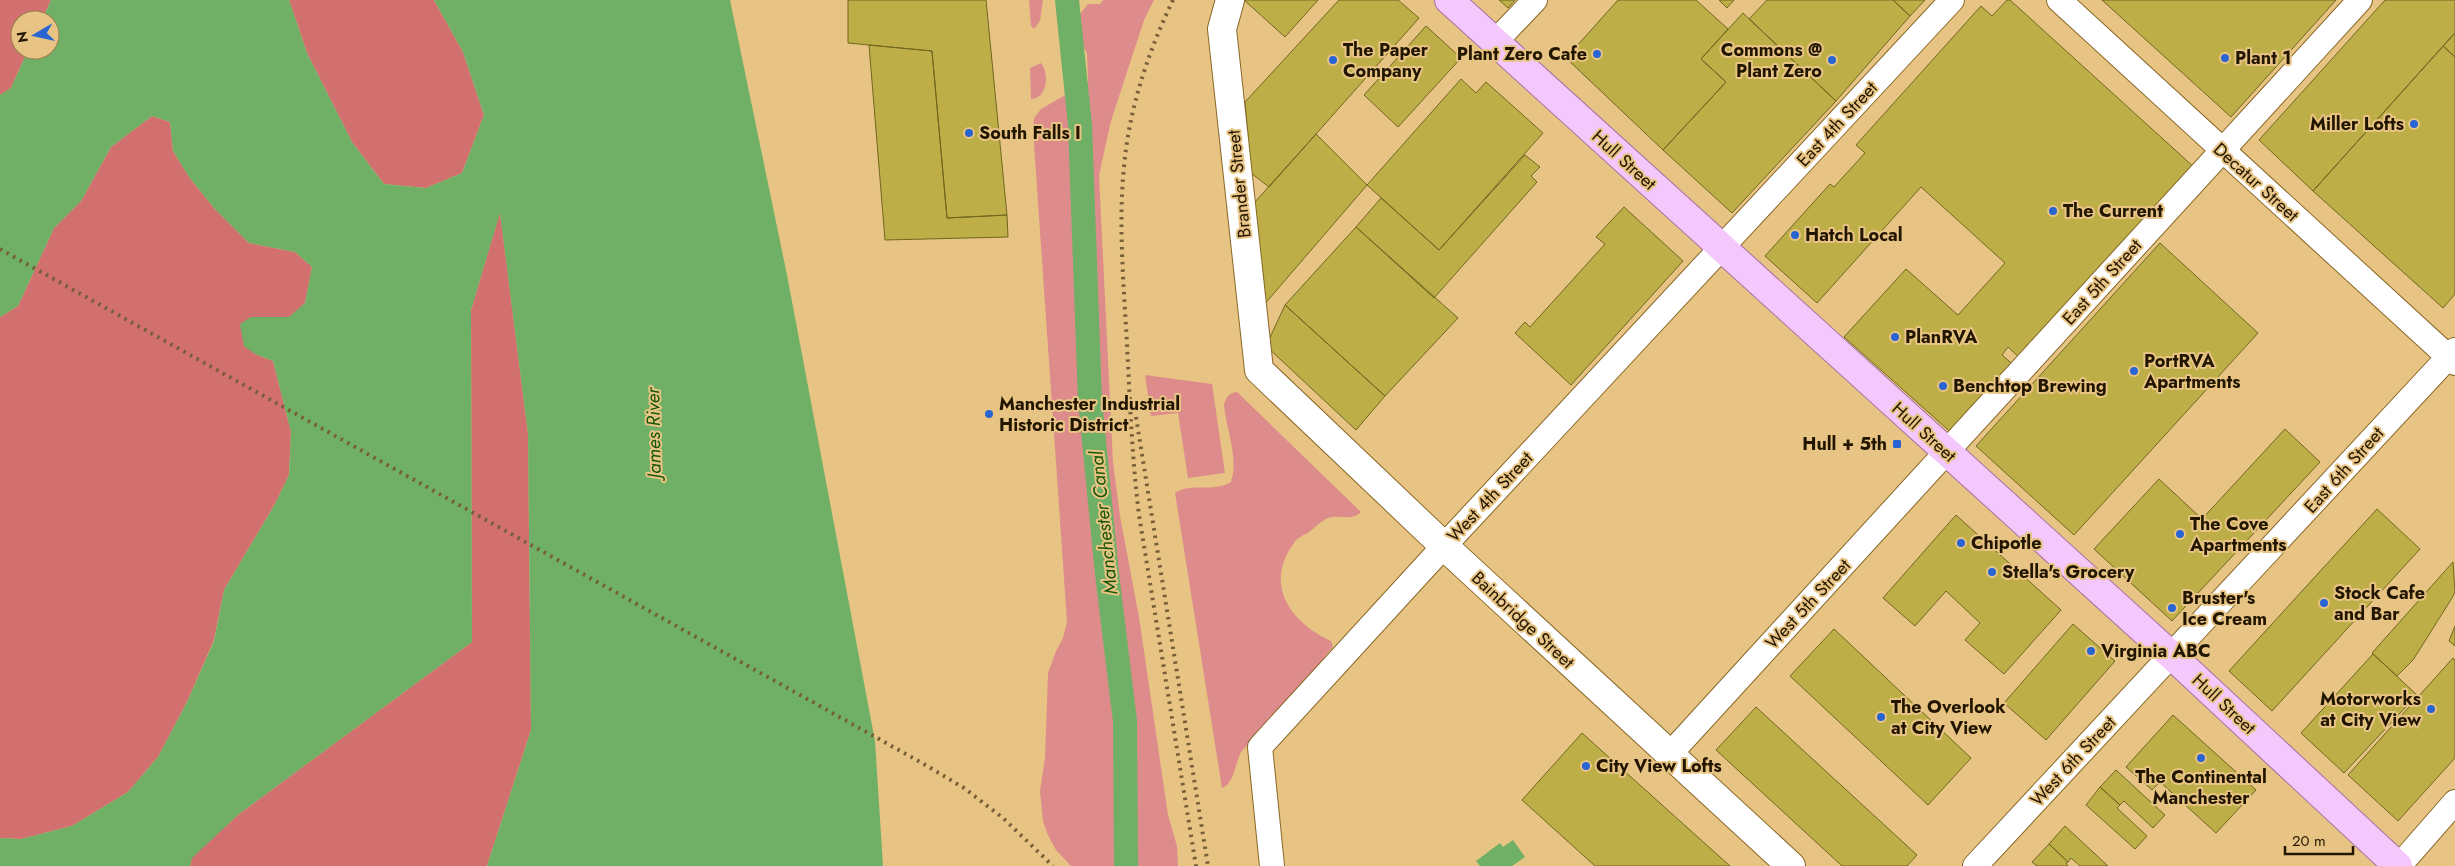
<svg xmlns="http://www.w3.org/2000/svg" width="2455" height="866" font-family="Jost,sans-serif">
  <style>
    .green { fill: #dd8c8b }
    .forest { fill: #d27070 }
    .water { fill: #70b066 }
    .lines { fill: none; stroke-linecap: round; stroke-linejoin: round }
    .canal { stroke: #70b066; stroke-width: 24 }
    .building { fill: #bdae48; stroke: #71671f }
    .minor-casing { stroke: #886727; stroke-width: 26 }
    .tertiary-casing { stroke: #886727; stroke-width: 30 }
    .primary-casing { stroke: #a670a3; stroke-width: 30 }
    .minor { stroke: #fff; stroke-width: 24 }
    .tertiary { stroke: #fff; stroke-width: 28 }
    .primary { stroke: #f4c7fd; stroke-width: 28 }
    .rail { stroke: #765f38; stroke-width: 4; stroke-dasharray: 2.5 5; stroke-linecap: butt }
    .poi-dot { fill: #2865d2; stroke: #e8c484; stroke-width: 2 }
    .labels { text-anchor: middle; stroke-width: 4; stroke-linejoin: round; paint-order: stroke }
    .poi-label { font-size: 18px; font-weight: bold; fill: #231600; stroke: #e8c484; text-anchor: start }
    .street-label { font-size: 18px; fill: #231600; stroke: #e8c484 }
    .water-label { font-size: 19px; font-style: italic; fill: #155508; stroke: #e8c484 }
  </style>
  <rect width="100%" height="100%" fill="#e8c484"/>
  <!-- green -->
  <path class="green" d="M1029,0H1043L1040,21L1034,29L1031,26Z
    M1103,0H1154L1144,20L1111,121L1099,175L1113,462L1120,516L1139,617L1168,815L1177,846L1178,866H1071L1056,850L1047,833L1043,821L1040,791L1045,758L1048,673L1056,651L1063,638L1067,622L1033,130L1034,118L1041,109L1088,82L1087,53L1077,35L1075,20L1088,4H1100Z
    M1041,63C1050,74 1047,99 1031,99L1030,68Z
    M1145,375L1212,384L1225,473L1188,478L1178,413L1151,416Z
    M1237,392L1361,512C1350,522 1340,514 1328,518C1322,520 1315,528 1309,532C1304,535 1297,538 1294,543C1263,585 1291,623 1331,641L1333,647L1325,656L1319,668L1241,752C1235,764 1234,784 1222,788L1175,493C1190,482 1213,493 1231,482C1239,458 1226,429 1224,405C1226,397 1229,393 1237,392Z"/>
  <!-- forest -->
  <path class="forest" d="M0,0H51L42,20H20V50H28L11,88L0,95Z
    M289,0H434L463,52L484,115L462,173L426,188L384,184L352,142L307,53Z
    M152,116L170,122L173,151L189,177L214,208L249,243L295,252L312,267L305,303L255,354L273,361L291,432L289,475L275,504L224,590L214,640L187,702L158,757L128,792L72,826L21,839L0,838V317L18,306L54,228L81,201L111,147Z
    M500,212L528,434L531,730L487,866H190L191,858L239,814L472,642L471,310Z"/>
  <!-- water -->
  <path class="water" d="M51,0H289L307,53L352,142L384,184L426,188L462,173L484,115L463,52L434,0H730L787,275L875,741L883,866H487L531,730L528,434L500,213L471,310L472,642L239,814L192,858L190,866H0V838L21,839L72,826L128,792L158,757L187,702L214,641L224,590L275,504L289,475L291,432L273,361L255,354L244,346L240,324L251,317H289L305,303L312,267L295,252L249,243L214,208L189,177L173,151L170,122L152,116L111,147L81,201L54,228L18,306L0,317V95L11,88L28,50H50V20H42Z
    M1513,840L1525,857L1512,866H1480L1476,861L1500,843L1503,847Z"/>
  <g class="lines">
    <!-- canal -->
    <path class="canal" d="M1067,0L1080,125L1090,400L1107,574L1125,721L1126,866"/>
  </g>
  <!-- building -->
  <path class="building" d="M848,0H986L1007,215L947,218L932,51L848,43Z
    M1244,0H1318L1285,37Z
    M1339,0H1398L1419,18L1269,187L1251,173L1245,102Z
    M1499,0H1515L1508,8Z
    M1618,0H1696L1728,29L1701,59L1726,82L1663,150L1566,58Z
    M1719,0H1734L1727,8Z
    M1767,0H1893L1910,16L1836,101L1749,19Z
    M1893,0H1925L1910,16Z
    M2007,0H2010L2196,169L2023,361L2008,347L2002,355L2017,368L1956,437L1844,337L1906,269L1958,315L2005,263L1921,187L1817,303L1765,256L1830,184L1834,187L1865,153L1856,145L1981,6L1992,16Z
    M2102,0H2336L2231,117Z
    M2385,0H2455V33L2313,191L2259,140Z
    M1743,13L1836,101L1732,213L1663,150L1726,82L1701,59Z
    M1426,26L1461,58L1398,127L1364,95Z
    M2455,33V57L2443,46Z
    M869,45L932,51L947,218L1007,215L1008,237L885,240Z
    M2443,46L2455,57V294L2443,308L2313,191Z
    M1461,79L1476,93L1486,82L1543,133L1439,250L1367,185Z
    M1316,134L1367,185L1263,306L1254,203Z
    M1525,155L1540,167L1531,176L1537,182L1434,298L1356,227L1381,198L1439,250Z
    M1624,207L1683,261L1571,385L1515,333L1525,322L1530,327L1605,244L1596,237Z
    M1356,227L1458,318L1385,396L1285,305Z
    M2160,243L2258,333L2074,535L1976,446Z
    M1285,305L1385,396L1356,430L1266,346Z
    M2285,429L2320,462L2172,621L2094,549L2159,479L2202,519Z
    M2377,509L2420,549L2272,711L2229,671Z
    M1956,515L2061,610L2004,674L1965,640L1980,623L1946,591L1915,626L1883,598Z
    M2453,562L2455,592L2452,598L2413,660L2397,676L2372,653Z
    M2073,624L2115,661L2046,740L2004,703Z
    M2455,626V646L2449,641Z
    M1834,629L1971,758L1928,805L1790,676Z
    M2373,654L2417,695L2344,773L2301,733Z
    M2453,658L2455,660V758L2398,821L2348,775Z
    M1756,707L1917,855L1907,866H1842L1716,750Z
    M2173,715L2256,790L2216,833L2160,782L2152,790L2126,767Z
    M1582,733L1730,866H1595L1522,800Z
    M2116,770L2165,815L2153,828L2124,801L2120,805L2100,787Z
    M2100,787L2120,805L2117,808L2147,836L2135,849L2086,805Z
    M2065,826L2108,866H2080L2071,858L2068,862L2049,844Z
    M2049,844L2068,862L2066,863L2068,866H2037L2032,862Z"/>
  <g class="lines">
    <defs>
      <path id="minor" d="M2059,0L2455,363
        M1495,42L1535,0
        M1670,754L2360,0
        M1272,866L1260,747L1444,546L1952,0
        M1975,866L2455,350
        M2399,866L2455,802"/>
      <path id="tertiary" d="M1230,0L1222,29L1259,370L1444,546L1791,866"/>
      <path id="primary" d="M1449,0L2182,665L2398,866"/>
    </defs>
    <!-- minor casing -->
    <use href="#minor" class="minor-casing"/>
    <!-- tertiary casing -->
    <use href="#tertiary" class="tertiary-casing"/>
    <!-- primary casing -->
    <use href="#primary" class="primary-casing"/>
    <!-- minor -->
    <use href="#minor" class="minor"/>
    <!-- tertiary -->
    <use href="#tertiary" class="tertiary"/>
    <!-- primary -->
    <use href="#primary" class="primary"/>
    <!-- rail -->
    <path class="rail" d="M1173,0C1148,52 1129,109 1124,167C1118,226 1124,286 1127,345C1130,402 1132,458 1139,515L1196,866
      M0,249L922,763L964,788L1003,818L1053,866
      M1136,417L1208,866"/>
  </g>
  <!-- markers -->
  <g class="poi-dot">
    <circle cx="1597" cy="54" r="5"/>
    <circle cx="2225" cy="58" r="5"/>
    <circle cx="1333" cy="60" r="5"/>
    <circle cx="1832" cy="60" r="5"/>
    <circle cx="2414" cy="124" r="5"/>
    <circle cx="969" cy="133" r="5"/>
    <circle cx="2053" cy="211" r="5"/>
    <circle cx="1795" cy="235" r="5"/>
    <circle cx="1895" cy="337" r="5"/>
    <circle cx="2134" cy="371" r="5"/>
    <circle cx="1943" cy="386" r="5"/>
    <circle cx="989" cy="414" r="5"/>
    <rect x="1892" y="439" width="10" height="10" rx="2.5"/>
    <circle cx="2180" cy="534" r="5"/>
    <circle cx="1961" cy="543" r="5"/>
    <circle cx="1992" cy="572" r="5"/>
    <circle cx="2324" cy="603" r="5"/>
    <circle cx="2172" cy="608" r="5"/>
    <circle cx="2091" cy="651" r="5"/>
    <circle cx="2431" cy="709" r="5"/>
    <circle cx="1881" cy="717" r="5"/>
    <circle cx="2201" cy="758" r="5"/>
    <circle cx="1586" cy="766" r="5"/>
  </g>
  <g class="labels">
    <!-- poi labels -->
    <g class="poi-label">
      <text x="1343" y="56">The Paper<tspan x="1343" dy="21">Company</tspan></text>
      <text x="1822" y="56" text-anchor="end">Commons @<tspan x="1822" dy="21">Plant Zero</tspan></text>
      <text x="1587" y="60" text-anchor="end">Plant Zero Cafe</text>
      <text x="2235" y="64">Plant 1</text>
      <text x="2404" y="130" text-anchor="end">Miller Lofts</text>
      <text x="979" y="139">South Falls I</text>
      <text x="2063" y="217">The Current</text>
      <text x="1805" y="241">Hatch Local</text>
      <text x="1905" y="343">PlanRVA</text>
      <text x="2144" y="367">PortRVA<tspan x="2144" dy="21">Apartments</tspan></text>
      <text x="1953" y="392">Benchtop Brewing</text>
      <text x="999" y="410">Manchester Industrial<tspan x="999" dy="21">Historic District</tspan></text>
      <text x="1887" y="450" text-anchor="end">Hull + 5th</text>
      <text x="2190" y="530">The Cove<tspan x="2190" dy="21">Apartments</tspan></text>
      <text x="1971" y="549">Chipotle</text>
      <text x="2002" y="578">Stella's Grocery</text>
      <text x="2334" y="599">Stock Cafe<tspan x="2334" dy="21">and Bar</tspan></text>
      <text x="2182" y="604">Bruster's<tspan x="2182" dy="21">Ice Cream</tspan></text>
      <text x="2101" y="657">Virginia ABC</text>
      <text x="2421" y="705" text-anchor="end">Motorworks<tspan x="2421" dy="21">at City View</tspan></text>
      <text x="1891" y="713">The Overlook<tspan x="1891" dy="21">at City View</tspan></text>
      <text x="1596" y="772">City View Lofts</text>
      <text x="2201" y="783" text-anchor="middle">The Continental<tspan x="2201" dy="21">Manchester</tspan></text>
    </g>
    <!-- street labels -->
    <g class="street-label">
      <text transform="translate(1837 124) rotate(-47)" y="6">East 4th Street</text>
      <text transform="translate(1624 160) rotate(42)" y="6">Hull Street</text>
      <text transform="translate(2256 182) rotate(42)" y="6">Decatur Street</text>
      <text transform="translate(1239 184) rotate(-96)" y="6">Brander Street</text>
      <text transform="translate(2102 282) rotate(-48)" y="6">East 5th Street</text>
      <text transform="translate(1924 432) rotate(42)" y="6">Hull Street</text>
      <text transform="translate(2344 470) rotate(-48)" y="6">East 6th Street</text>
      <text transform="translate(1490 497) rotate(-47)" y="6">West 4th Street</text>
      <text transform="translate(1808 604) rotate(-47)" y="6">West 5th Street</text>
      <text transform="translate(1523 620) rotate(43)" y="6">Bainbridge Street</text>
      <text transform="translate(2224 704) rotate(43)" y="6">Hull Street</text>
      <text transform="translate(2073 761) rotate(-47)" y="6">West 6th Street</text>
    </g>
    <!-- water labels -->
    <g class="water-label">
      <text transform="translate(653 433) rotate(-91)" y="7">James River</text>
      <text transform="translate(1103 523) rotate(-96)" y="7">Manchester Canal</text>
    </g>
  </g>
  <!-- north arrow -->
  <g transform="translate(35 35) rotate(261)"><circle r="24" fill="#e8c484" stroke="#997e4f"/>
  <path d="M0-4L9 19L0 12L-9 19Z" fill="#2865d2"/>
  <text y="-8" font-size="14" font-weight="bold" text-anchor="middle" fill="#231600">N</text>
  </g>
  <!-- scale -->
  <path d="M2285 846v8h68v-8" fill="none" stroke="#231600" stroke-width="2.5"/>
  <text x="2292" y="846" font-size="15" fill="#231600" stroke="#e8c484" stroke-width="4" paint-order="stroke">20 m</text>
</svg>
